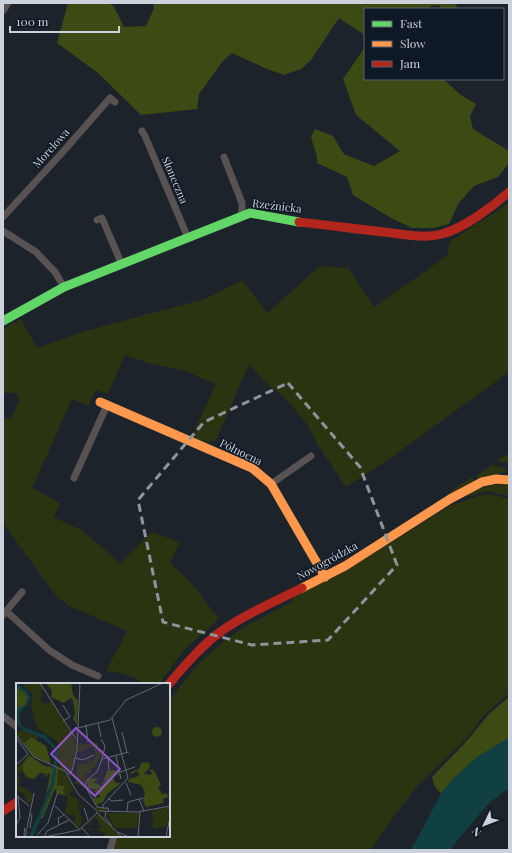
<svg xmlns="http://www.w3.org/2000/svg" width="512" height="853" font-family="'Playfair Display',serif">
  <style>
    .green { fill: #2b3411 }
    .forest { fill: #3c4a14 }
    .water { fill: #114043 }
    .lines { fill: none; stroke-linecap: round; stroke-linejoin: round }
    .street { stroke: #595252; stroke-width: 7 }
    .fast { stroke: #63d668; stroke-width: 9 }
    .slow { stroke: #ff974d; stroke-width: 9 }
    .jam { stroke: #b3261e; stroke-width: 9 }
    .marked { fill: none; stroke: #8e959d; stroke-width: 3; stroke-dasharray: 8 5; stroke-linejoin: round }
    .labels { text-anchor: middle; stroke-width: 3; stroke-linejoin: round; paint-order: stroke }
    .street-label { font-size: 11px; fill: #cbd2db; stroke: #0f1825 }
    .inset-road { fill: none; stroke: #636971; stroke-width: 1 }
    .view { fill: #8f56c6; fill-opacity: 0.15; stroke: #8f56c6; stroke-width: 2 }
    .inset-edge { fill: none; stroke: #cbd2db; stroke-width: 2 }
  </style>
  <rect width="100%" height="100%" fill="#1d232a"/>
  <!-- green -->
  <path class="green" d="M509,203V372L389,459L346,487L316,442L309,427L288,401L265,382L249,364L216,440C207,445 200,440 192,436L216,384L185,371L148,363L125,355L108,394L96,390L88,406L72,399L32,488L60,503L54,517L83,531L120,563L152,532L180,542L170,563L193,585L219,619L184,650L159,684H145L134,678L117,672L106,671L127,631L69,606L57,597L3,523V418L11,419L19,401L17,393H3V329L21,319L37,348L85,331L205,299L242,280L267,313L320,266L348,268L374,307L434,265L448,254L449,242Z
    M509,453L508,463L496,461Z
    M492,465L507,469L503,473L491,475L478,479L476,476Z
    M472,477L474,481L448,495L447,494Z
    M501,484L509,486V496L488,491L464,497C476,489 487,485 501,484Z
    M491,494L509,499V693L482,717L470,734L459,746L419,784L388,824L371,850H107L111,836H169V701L197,665L224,641L244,627L292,602L293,597L350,568L450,506L478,496Z"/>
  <!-- forest -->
  <path class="forest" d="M68,3H109L114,7L124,27L146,26L154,8L153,3H455L458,9H441L440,6L433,5L428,9H365V35L339,18L311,60L301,69L284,75L267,69L232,53L223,61L199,94L197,109L141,115L98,73L57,43Z
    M365,47V79H443L461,95L476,104L470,116L473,129L509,151V163L498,177L474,186L458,204L449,224L433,228H412L391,218L353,195L347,177L317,163V157L311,137L315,129L333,136L344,154L374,166L400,151L356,115L343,79Z
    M509,697V738L477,757L453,779L441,794L434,785L432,777L465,743L489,714Z"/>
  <!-- water -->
  <path class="water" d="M509,738V788L488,804L456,842L451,850H411L441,794L453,779L477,757Z"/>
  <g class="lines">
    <!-- street -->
    <path class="street" d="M3,11L8,3
      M142,131L145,136L188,238
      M224,157L242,203V216
      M3,217L61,154L110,98L115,102
      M97,220L102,218L122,265
      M3,231L36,252L55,272L64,287
      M74,478L107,405
      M271,484L311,456
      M6,611L49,650L72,665L98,676
      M3,615L22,592
      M3,716L17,727
      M110,850L114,836"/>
    <!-- fast -->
    <path class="fast" d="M3,321L64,287L250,213L299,222"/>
    <!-- slow -->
    <path class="slow" d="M100,402L252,468L271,484L325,577
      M302,588L345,566L450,499L482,482L496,479L509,480"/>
    <!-- jam -->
    <path class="jam" d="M299,222C327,225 356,229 384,232C402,234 424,239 442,234C464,228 492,207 509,192
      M169,684C185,665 202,645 223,630C247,613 276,601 302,588
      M3,811L17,802"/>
  </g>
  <!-- marked area -->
  <path class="marked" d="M288,383L360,467L397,565L328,640L252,645L163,622L138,500L204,422Z"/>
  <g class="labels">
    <!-- street labels -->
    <g class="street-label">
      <text transform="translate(51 148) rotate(-48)" y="4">Morelowa</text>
      <text transform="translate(175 180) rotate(67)" y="4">Słoneczna</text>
      <text transform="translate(277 206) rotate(7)" y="4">Rzeźnicka</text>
      <text transform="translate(241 452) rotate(26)" y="4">Północna</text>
      <text transform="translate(327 561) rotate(-29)" y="4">Nowogródzka</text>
    </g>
  </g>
  <!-- overview -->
  <g transform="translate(16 683)">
    <rect width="154" height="154" fill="#1d232a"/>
    <path d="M9,0H24L28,6L24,8L27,13L23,15L28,22L35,18L58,55L60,64L54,98L52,90L41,83L46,84L43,83L41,58L21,45L15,22L17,12L8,3ZM0,47V50L5,47L23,53L20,57L14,54L8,60L0,52ZM64,59L65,62L82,59V68L85,66L87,69L78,85H75V90L70,91L68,103L59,101L62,80L73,81L71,76L76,78L79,75L80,70L77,64L69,65L67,69L61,68ZM13,74L7,81V88L18,96L10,95L6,88L1,91L5,99L2,100V104H7L17,111L15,119H11L8,111L0,106V85ZM42,86H46L58,107L53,110L55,113L60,115L64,123L68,121L64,125L61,121L66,135L64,144L58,141L60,134L49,130L52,116L47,107L50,103L42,102L41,100ZM81,124L93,126L83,129L106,154H88L89,151L78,145L74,148L70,144L74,136L76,138L70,144L72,146L74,144L76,146L78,145L81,147L85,143L80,135L78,136L77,135L84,132L79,126ZM154,124L151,144L137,145L136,128ZM91,130H123L121,145H99Z" fill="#2b3411"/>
    <path d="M30,0H55L57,12L62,18L61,42L57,36L59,31L57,17L54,15L48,20L35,14L36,8ZM0,4L8,9L12,15L9,22L1,28L0,34ZM136 49a5 5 0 1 1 10 0a5 5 0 1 1-10 0ZM15,54L30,63L35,81L17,73L8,60ZM13,72L27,82L38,85L35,101L30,113L34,91L32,90L30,94H28L30,91L24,90L18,96L11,94L7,88V81ZM133,79L134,84L128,91L135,92L136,90L133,86L138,87L145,102L142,104L146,111L150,110L153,114L147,116L148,120L130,124L127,118L129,109L125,102L112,99L113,96L123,93L122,88L115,91L114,89L123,86L125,80ZM40,85H42L41,102L50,103L47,107L50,113L42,111L39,106L26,136L23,135L38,102ZM99,87L105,94L100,91L96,94L100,100H105L91,111L87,119L80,122L77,115L85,114L78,108L83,107L71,105L72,96L80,95L82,96L77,99L86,103L91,88Z" fill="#3c4a14"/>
    <path d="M0,0L11,8L15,15L3,32L5,43L30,53L38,62L42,72L38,102L17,154H13L34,105L39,72L38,66L29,56L7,47L1,40L2,25L9,22L12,15L8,9L0,4Z" fill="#114043"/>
    <path class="inset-road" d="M24,0L60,56M47,38L54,34L47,22M82,40L85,54M70,42L72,59M62,45L94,37L110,17L147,0M106,49L111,70M0,52L18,74L49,88L62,111L81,128M0,55L12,71L0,82M85,56L89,63L86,76L81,89L71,97L69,103L81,124L87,125M100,73L105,96M59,75L67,77L78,72M92,75L93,87M86,76L113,69M104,89L119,84M52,91L56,88L61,67L64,0M110,100L115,112M0,112L13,123M92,115L96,118L107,117M123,116L128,128M39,123L64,147M68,125L72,137M83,128L122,129L154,123M90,128L89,134L96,143M93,128L92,125H87V122L112,95L96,35M80,129L106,154M111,129L112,119L127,115M13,131L16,132L14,145M0,142L4,135L2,113M43,142L42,135L48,132M9,145L11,149L9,154L8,152ZM11,145L18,110M66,145L74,154M102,149L113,154M21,152L32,140L42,108M28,154L31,148L53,137M28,154L63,147L81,130M122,154L124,129M150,154L154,134"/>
    <path class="view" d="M60,45L104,86L79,113L35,71Z"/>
    <rect width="154" height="154" class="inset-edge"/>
  </g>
  <!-- border -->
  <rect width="512" height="853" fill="none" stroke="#cbd2db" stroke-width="8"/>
  <!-- legend -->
  <rect x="364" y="8" width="140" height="72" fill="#0f1825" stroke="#5a626e"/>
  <rect x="372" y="21" width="20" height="6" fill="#63d668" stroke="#5a626e"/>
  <text x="400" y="28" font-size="12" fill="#cbd2db">Fast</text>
  <rect x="372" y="41" width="20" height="6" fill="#ff974d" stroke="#5a626e"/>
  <text x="400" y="48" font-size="12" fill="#cbd2db">Slow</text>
  <rect x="372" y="61" width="20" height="6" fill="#b3261e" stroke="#5a626e"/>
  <text x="400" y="68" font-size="12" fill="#cbd2db">Jam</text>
  <!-- north arrow -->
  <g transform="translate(484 825) rotate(227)" stroke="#0f1825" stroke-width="3" paint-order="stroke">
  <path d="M0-3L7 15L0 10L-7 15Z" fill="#cbd2db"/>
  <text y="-6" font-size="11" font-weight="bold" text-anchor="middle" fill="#cbd2db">N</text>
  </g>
  <!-- scale -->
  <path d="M10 26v6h109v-6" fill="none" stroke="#cbd2db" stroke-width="2"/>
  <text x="16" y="26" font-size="12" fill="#cbd2db" stroke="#0f1825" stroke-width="3" paint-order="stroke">100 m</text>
</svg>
